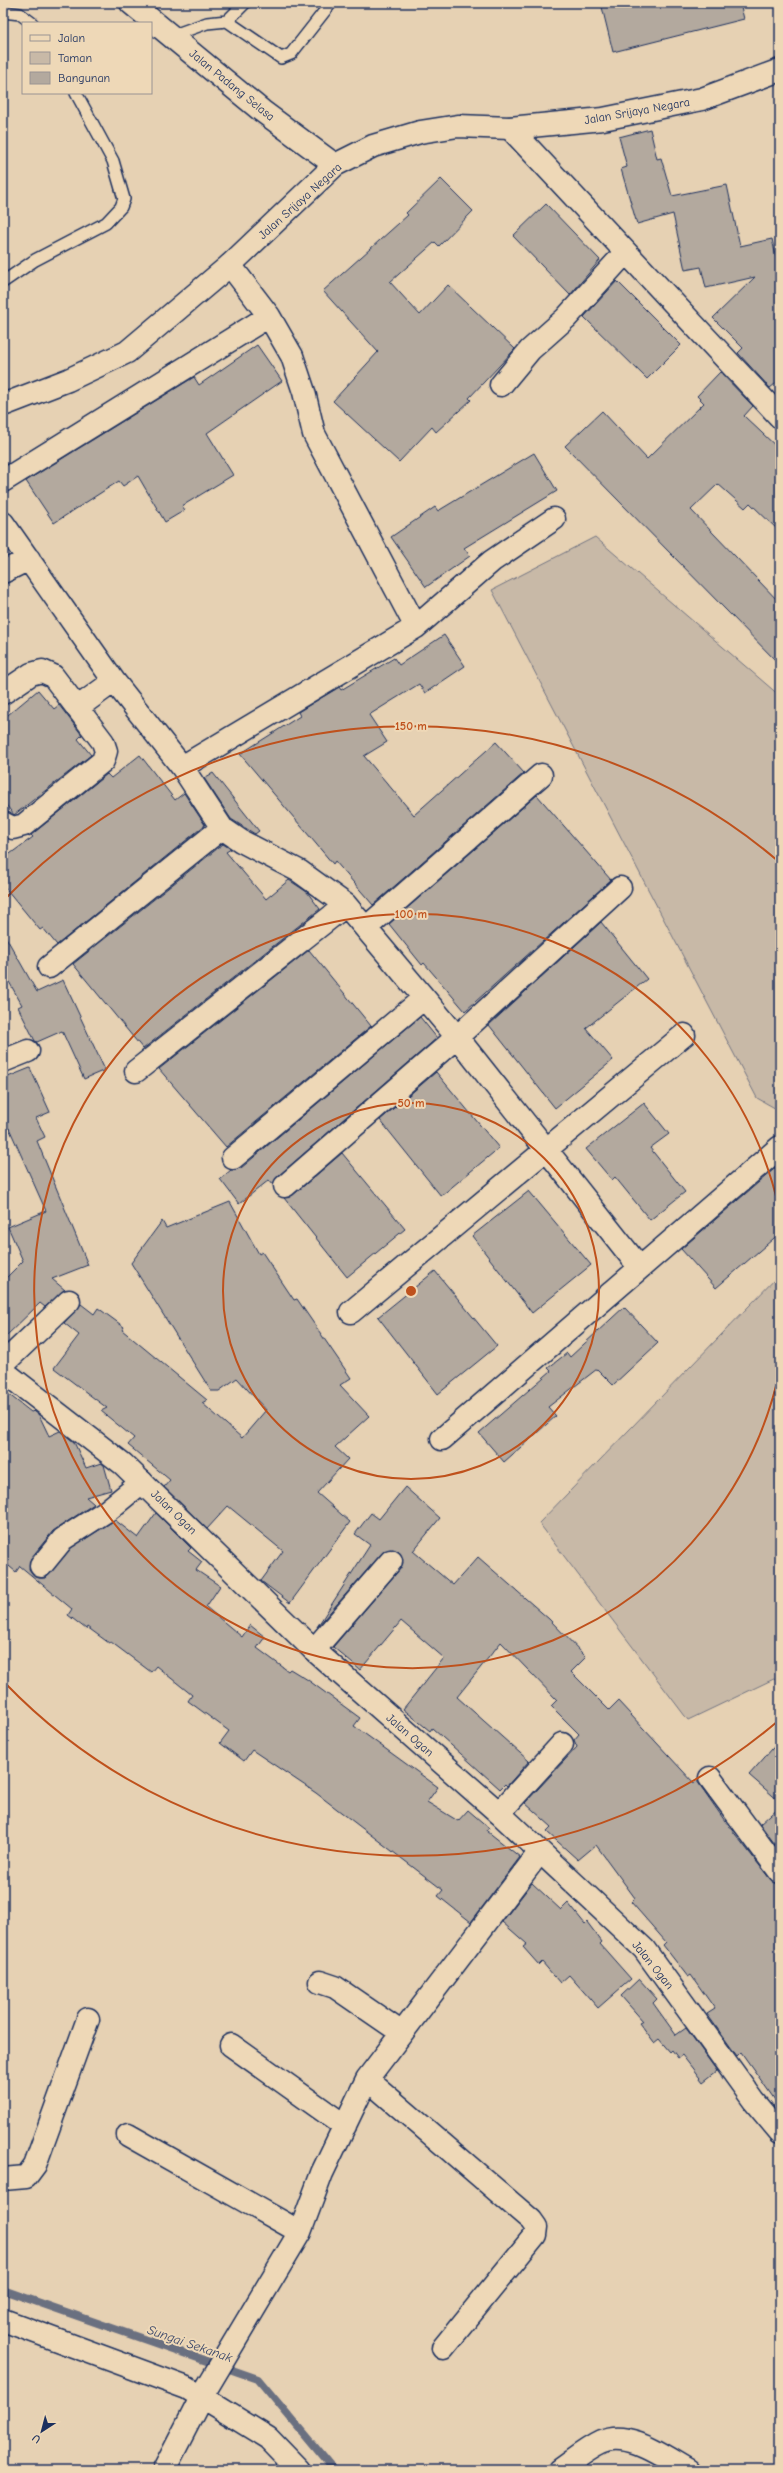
<svg xmlns="http://www.w3.org/2000/svg" width="783" height="2473" font-family="'Comic Neue',sans-serif">
  <style>
    .green { fill: #c8b9a7; stroke: #727482 }
    .lines { fill: none; stroke-linecap: round; stroke-linejoin: round }
    .stream { stroke: #6b6f80; stroke-width: 8 }
    .building { fill: #b3a99e; stroke: #1b2f5e }
    .lane-casing { stroke: #1b2f5e; stroke-width: 14 }
    .street-casing { stroke: #1b2f5e; stroke-width: 25 }
    .secondary-casing { stroke: #1b2f5e; stroke-width: 25 }
    .lane { stroke: #eed8b7; stroke-width: 11 }
    .street { stroke: #eed8b7; stroke-width: 22 }
    .secondary { stroke: #eed8b7; stroke-width: 22 }
    .ring { fill: none; stroke: #bf511c; stroke-width: 2 }
    .labels { text-anchor: middle; stroke-width: 4; stroke-linejoin: round; paint-order: stroke }
    .street-label { font-size: 12px; fill: #1b2f5e; stroke: #eed8b7 }
    .water-label { font-size: 13px; font-style: italic; fill: #364469; stroke: #eed8b7 }
    .centre { fill: #bf511c; stroke: #eed8b7; stroke-width: 2 }
    .ring-label { font-size: 12px; text-anchor: middle; font-weight: bold; fill: #bf511c; stroke: #eed8b7; stroke-width: 4; stroke-linejoin: round; paint-order: stroke }
  </style>
  <rect width="100%" height="100%" fill="#e6d1b3"/>
  <filter id="ink" filterUnits="userSpaceOnUse"><feTurbulence type="fractalNoise" baseFrequency=".025" numOctaves="2"/><feDisplacementMap in="SourceGraphic" scale="8" xChannelSelector="R" yChannelSelector="G"/><feConvolveMatrix kernelMatrix="1 2 1 2 8 2 1 2 1" color-interpolation-filters="sRGB"/></filter>
  <g filter="url(#ink)">
    <!-- green -->
    <path class="green" d="M595,537L780,696V1111L757,1098L492,590Z
      M780,1274V1676L688,1720L539,1523Z"/>
    <g class="lines">
      <!-- stream -->
      <path class="stream" d="M3,2290L258,2379L334,2470"/>
    </g>
    <!-- building -->
    <path class="building" d="M601,3H740L744,19L613,52Z
      M650,129L657,159L661,158L672,196L727,185L740,246L772,239L776,257L780,253V380L770,388L738,353L743,348L713,318L755,277L706,288L701,267L685,270L673,214L637,224L621,169L627,167L619,137Z
      M441,179L473,211L439,246L435,242L390,282L420,315L448,285L515,349L469,398L471,400L436,432L432,427L399,462L333,401L378,352L323,291L408,215L406,213Z
      M546,204L600,260L570,295L513,236Z
      M617,281L681,345L647,379L584,317Z
      M257,345L282,381L207,433L233,475L182,506L185,510L165,522L138,476L123,486L119,481L54,523L26,481L194,377L199,385Z
      M720,372L753,406L744,416L780,450V532L750,503L745,508L718,484L691,510L780,603V665L565,446L602,411L647,459L704,403L697,396Z
      M534,453L557,491L464,548L470,556L426,587L391,537L435,507L438,511Z
      M444,635L465,666L425,693L419,684L369,715L387,742L364,756L414,815L496,742L524,773L373,905L335,861L333,864L240,754L300,716L298,712L339,687L341,690L394,658L399,665Z
      M38,690L54,709L59,705L82,735L78,739L91,755L14,815L3,801V719Z
      M140,755L175,800L184,793L205,825L57,945L43,928L40,930L3,885V859L33,837L31,835L107,774L111,778Z
      M213,773L259,831L255,834L231,819L204,778Z
      M537,795L611,880L465,1011L424,963L422,965L389,924Z
      M223,844L231,849L226,852L266,899L289,880L307,892L320,909L143,1049L73,964Z
      M601,922L647,979L586,1028L613,1060L555,1108L489,1025Z
      M3,932L37,992L63,980L105,1070L84,1079L62,1031L37,1042L35,1041L18,1007L22,1005L3,971Z
      M309,950L371,1026L226,1147L159,1069Z
      M420,1017L437,1038L277,1177L273,1185L269,1180L239,1204L220,1179L231,1170L241,1168Z
      M30,1068L50,1112L36,1118L45,1137L37,1141L88,1265L52,1279L65,1290L45,1307L40,1303L3,1339V1281L23,1261L8,1227L46,1211L9,1128L3,1131V1079Z
      M436,1072L499,1148L441,1196L380,1120Z
      M644,1103L669,1134L650,1148L685,1192L650,1220L615,1177L612,1180L586,1149Z
      M342,1153L405,1229L347,1277L284,1198L293,1195Z
      M780,1164V1233L716,1288L681,1249Z
      M529,1191L591,1265L532,1313L472,1236Z
      M230,1202L259,1254L262,1252L294,1300L297,1299L351,1378L340,1385L369,1416L335,1447L348,1459L317,1493L350,1522L290,1603L261,1581L283,1551L228,1506L207,1529L164,1487L170,1480L128,1445L134,1438L101,1411L107,1408L54,1368L79,1335L64,1323L81,1304L94,1314L98,1308L124,1327L122,1330L207,1400L202,1403L242,1438L266,1410L237,1378L219,1391H211L131,1263L162,1221L166,1228Z
      M435,1271L497,1346L438,1394L378,1317Z
      M624,1307L658,1343L613,1385L597,1369L548,1407L556,1416L504,1462L479,1433L551,1371L548,1368L567,1353L570,1357Z
      M3,1390L31,1412L34,1411L39,1415L49,1436L60,1431L74,1442L86,1468L101,1463L104,1465L111,1490L86,1497L94,1504L53,1531L31,1558L29,1570L33,1575L39,1578H46L71,1548L115,1520L138,1538L156,1513L191,1548L188,1551L202,1562L196,1570L220,1586L206,1607L242,1637L250,1625L265,1637L257,1648L288,1671L290,1669L308,1680L360,1718L354,1726L438,1787L427,1802L458,1821L468,1810L489,1828L487,1831L520,1857L471,1922L438,1896L443,1890L316,1793L252,1750L244,1761L220,1743L229,1731L188,1701L192,1695L156,1666L151,1672L111,1642L109,1643L87,1627L86,1629L68,1615L72,1609L20,1566L16,1572L3,1561Z
      M405,1487L440,1518L413,1551L453,1585L478,1557L549,1619L586,1657L571,1672L609,1710L618,1701L694,1783L697,1781L725,1821L770,1879L780,1884V2107L741,2052L737,2056L707,2014L715,2009L691,1975L688,1977L663,1945L666,1942L631,1902L635,1898L596,1845L578,1860L547,1832L552,1827L525,1803L577,1747L574,1740L579,1734L551,1706L557,1700L501,1642L457,1697L529,1761L507,1786L505,1784L500,1789L432,1728L430,1731L403,1709L444,1658L401,1621L360,1670L333,1647L400,1569L403,1563L399,1552L393,1549L382,1553L317,1627L370,1545L355,1534L371,1513L379,1519Z
      M780,1740V1802L749,1775Z
      M780,1806V1851L760,1824Z
      M532,1883L561,1910L568,1903L585,1924L587,1922L602,1942L600,1944L631,1979L598,2008L569,1975L560,1983L542,1962L539,1965L523,1947L527,1944L502,1922Z
      M639,1979L657,1999L653,2003L676,2035L686,2028L717,2071L703,2082L682,2055L678,2058L672,2050L670,2052L659,2039L654,2043L639,2023L643,2021L621,1996Z"/>
    <g class="lines">
      <defs>
        <path id="lane" d="M3,12L20,14L32,23
          M227,21L281,58L291,54L331,3
          M171,36L207,23L227,21L245,3
          M3,282L35,260L106,223L121,207L124,199L113,161L76,93"/>
        <path id="street" d="M510,128L780,417
          M230,265L269,316L292,356L304,392L314,434L416,627
          M501,385L530,350L566,318L625,253
          M3,481L269,316
          M3,523L114,681L182,767L222,828L241,841L299,871L346,905L457,1037L640,1268
          M3,572L29,559
          M3,693L31,674L42,671L53,676L103,742L106,751L103,761L24,825L13,828L3,823
          M77,708L114,681
          M182,767L416,627L492,561L554,519
          M367,927L541,775
          M49,967L222,828
          M3,1061L28,1051
          M136,1071L346,905
          M233,1158L424,998
          M285,1186L457,1037L620,888
          M351,1312L684,1035
          M3,1364L69,1301
          M442,1439L780,1147
          M41,1566L63,1539L108,1510L142,1482
          M314,1650L391,1561
          M710,1778L780,1872
          M499,1813L562,1744
          M320,1982L335,1987L402,2033
          M231,2045L345,2126
          M128,2135L300,2232
          M3,2179L26,2177L35,2165L88,2019
          M3,2320L187,2388L268,2438L299,2470
          M443,2348L535,2235L536,2227L531,2220L367,2079L539,1853
          M164,2470L202,2396L300,2232L322,2173L367,2079
          M559,2470C572,2461 586,2449 601,2442C629,2429 665,2457 689,2470"/>
        <path id="secondary" d="M131,3L262,111L335,165
          M3,405L68,380L127,352L230,265L335,165L373,146L420,132L458,126L510,128L603,119L702,99L780,70
          M3,1371L123,1464L314,1650L499,1813L644,1949L754,2101L780,2132"/>
      </defs>
      <!-- lane casing -->
      <use href="#lane" class="lane-casing"/>
      <!-- street casing -->
      <use href="#street" class="street-casing"/>
      <!-- secondary casing -->
      <use href="#secondary" class="secondary-casing"/>
      <!-- lane -->
      <use href="#lane" class="lane"/>
      <!-- street -->
      <use href="#street" class="street"/>
      <!-- secondary -->
      <use href="#secondary" class="secondary"/>
    </g>
  </g>
  <!-- distance rings -->
  <g class="ring">
    <circle cx="411" cy="1291" r="188"/>
    <path d="M780 1369A377 377 0 1 1 780 1213"/>
    <path d="M778 1721A565 565 0 0 1 5 1683M5 899A565 565 0 0 1 778 861"/>
  </g>
  <g class="labels">
    <!-- street labels -->
    <g class="street-label">
      <text transform="translate(232 85) rotate(39)" y="4">Jalan Padang Selasa</text>
      <text transform="translate(637 111) rotate(-10)" y="4">Jalan Srijaya Negara</text>
      <text transform="translate(300 201) rotate(-42)" y="4">Jalan Srijaya Negara</text>
      <text transform="translate(174 1512) rotate(44)" y="4">Jalan Ogan</text>
      <text transform="translate(410 1735) rotate(41)" y="4">Jalan Ogan</text>
      <text transform="translate(653 1965) rotate(51)" y="4">Jalan Ogan</text>
    </g>
    <!-- water labels -->
    <g class="water-label">
      <text transform="translate(190 2343) rotate(19)" y="5">Sungai Sekanak</text>
    </g>
  </g>
  <circle cx="411" cy="1291" r="6" class="centre"/>
  <g class="ring-label">
    <text x="411" y="730">150 m</text>
    <text x="411" y="918">100 m</text>
    <text x="411" y="1107">50 m</text>
  </g>
  <!-- margin -->
  <rect width="783" height="2473" fill="none" stroke="#eed8b7" stroke-width="16"/>
  <rect x="8" y="8" width="767" height="2457" fill="none" stroke="#1b2f5e" stroke-width="1.5" filter="url(#ink)"/>
  <!-- legend -->
  <rect x="22" y="22" width="130" height="72" fill="#eed8b7" stroke="#9a9493"/>
  <rect x="30" y="35" width="20" height="6" fill="#eed8b7" stroke="#9a9493"/>
  <text x="58" y="42" font-size="12" fill="#1b2f5e">Jalan</text>
  <rect x="30" y="52" width="20" height="12" fill="#c8b9a7" stroke="#9a9493"/>
  <text x="58" y="62" font-size="12" fill="#1b2f5e">Taman</text>
  <rect x="30" y="72" width="20" height="12" fill="#b3a99e" stroke="#9a9493"/>
  <text x="58" y="82" font-size="12" fill="#1b2f5e">Bangunan</text>
  <!-- north arrow -->
  <g transform="translate(42 2431) rotate(216)" stroke="#eed8b7" stroke-width="3" paint-order="stroke">
  <path d="M0-3L7 15L0 10L-7 15Z" fill="#1b2f5e"/>
  <text y="-6" font-size="11" font-weight="bold" text-anchor="middle" fill="#1b2f5e">U</text>
  </g>
</svg>
